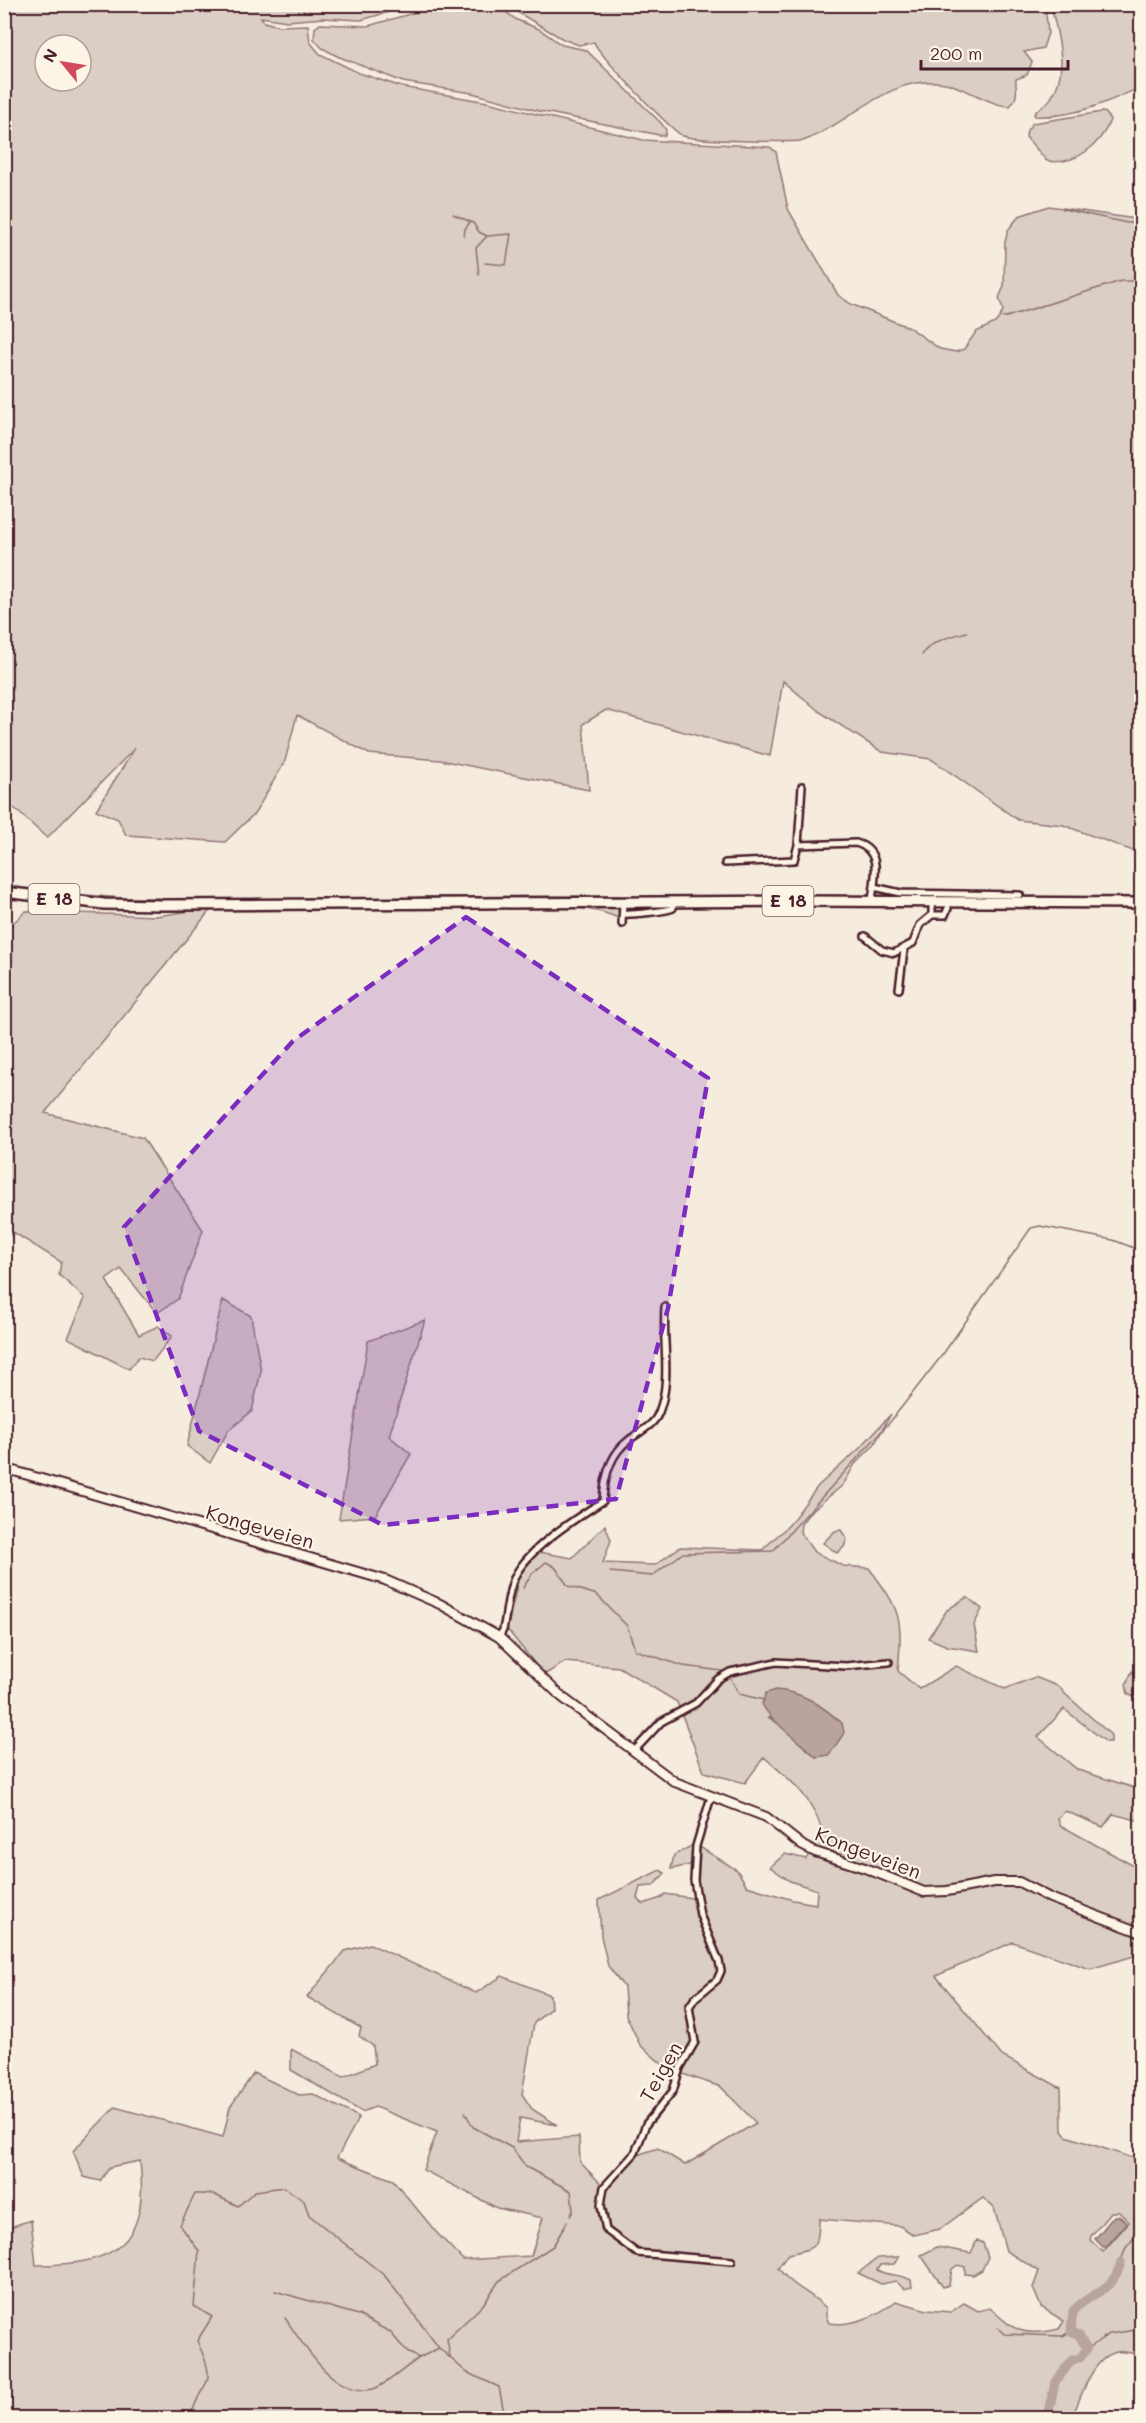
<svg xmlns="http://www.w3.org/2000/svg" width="1146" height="2423" font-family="Mali,sans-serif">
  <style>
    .green { fill: #dbcec4; stroke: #927678; stroke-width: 1.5; fill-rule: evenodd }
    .water { fill: #b8a39e; stroke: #8c6e70; stroke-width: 1.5 }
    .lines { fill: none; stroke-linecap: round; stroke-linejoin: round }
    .stream { stroke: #8c6e70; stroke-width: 1.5 }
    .river { stroke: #b8a39e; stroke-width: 9 }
    .minor-casing { stroke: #4a1f2b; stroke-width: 10 }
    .secondary-casing { stroke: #4a1f2b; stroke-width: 12 }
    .trunk-casing { stroke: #4a1f2b; stroke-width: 14 }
    .minor { stroke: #fcf5e5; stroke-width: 5 }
    .secondary { stroke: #fcf5e5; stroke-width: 8 }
    .trunk { stroke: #fcf5e5; stroke-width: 9 }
    .marked { fill: #7b2cbf; fill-opacity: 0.2; stroke: #7b2cbf; stroke-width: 4.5; stroke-dasharray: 12 8; stroke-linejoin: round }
    .labels { text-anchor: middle; stroke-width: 4.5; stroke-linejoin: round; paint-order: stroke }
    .shield { fill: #fcf5e5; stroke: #7f5f63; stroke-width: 1.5 }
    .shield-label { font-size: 18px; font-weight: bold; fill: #4a1f2b }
    .street-label { font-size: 20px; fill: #4a1f2b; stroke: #fcf5e5 }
  </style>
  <rect width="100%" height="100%" fill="#f5ecde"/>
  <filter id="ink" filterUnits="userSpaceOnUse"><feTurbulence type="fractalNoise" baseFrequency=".0167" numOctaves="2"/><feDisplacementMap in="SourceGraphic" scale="12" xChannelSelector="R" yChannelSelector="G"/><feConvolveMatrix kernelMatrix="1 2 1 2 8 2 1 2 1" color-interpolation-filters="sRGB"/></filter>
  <g filter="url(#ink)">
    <!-- green -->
    <path class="green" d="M4,5H414L361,20L323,18L287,21L261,17L264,22L279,26L308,25L310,42L320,54L359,73L402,87L487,102L643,140L770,147L776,152L788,209L838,295L851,304L910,328L940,349L956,352L964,349L976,332L995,323L1000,317L1003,310L999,298L1004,286L1005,242L1008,230L1019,216L1049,206L1141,220V854L1063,825L1018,820L931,759L882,752L820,712L783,681L770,756L606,710L583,724L589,790L440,760L369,754L297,715L285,761L255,813L225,842L126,835L118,819L96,810L135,748L47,838L4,799ZM45,45H81V81H45Z
      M441,5H496L517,20L539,29L562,45L586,50L661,123L666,130L665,136L539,111L472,93L403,82L337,56L322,48L314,39L315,28L320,24L368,26Z
      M505,5H1045L1048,33L1043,48L1024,52L1032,62L1027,75L1016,79C1015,91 1020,95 1010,106C993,107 965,87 945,83C890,73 851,123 803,141C786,142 696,141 683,136C673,132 598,54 594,42L579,45L563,39Z
      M1051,5H1141V87C1108,102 1074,118 1035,116L1034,114C1038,108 1047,105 1051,98C1070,71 1057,34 1051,5Z
      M1102,112L1106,113L1110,120C1101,145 1075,166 1047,161L1026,137L1027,130L1033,123Z
      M37,891L122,898H162V900H113L37,894Z
      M619,896V898L417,899L418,897Z
      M575,905L614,907L619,910L620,917L618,918C580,898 471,908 424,908Z
      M212,908L45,1113L143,1138L203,1230L178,1299L157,1313L121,1269L106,1280L139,1335L158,1326L172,1336L153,1361L139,1357L129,1369L68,1338L85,1298L59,1275L61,1262L13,1232L5,1241V923L11,925L26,911L156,916Z
      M223,1300L251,1316L261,1371L252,1411L228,1431L210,1463L187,1446Z
      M425,1320L389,1436L411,1454L375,1516L339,1519L368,1341Z
      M891,1414L874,1445L855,1464L843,1485L810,1512L801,1524L800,1532L814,1552L843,1566L869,1568C901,1610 903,1618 898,1671L919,1689L956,1666L1005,1689L1035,1677L1060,1687L1063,1692L1111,1735V1742H1106L1064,1709L1038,1737L1078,1770L1141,1790V1821L1113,1814L1103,1827L1065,1811L1058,1818L1060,1825L1141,1870V1954L1090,1969L1013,1942L936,1976L1002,2056L1061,2088L1062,2131L1066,2136L1136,2159L1141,2153V2354C1134,2354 1124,2351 1117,2352C1092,2357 1080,2399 1072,2418H5L4,2229L31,2220L36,2265C116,2265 149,2245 140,2161L110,2167L100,2181L84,2177L73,2151L115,2107L223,2137L230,2107L254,2073L299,2095L313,2094L359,2117L337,2158L393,2180L436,2232L463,2260L531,2256L543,2218L497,2208L423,2170L437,2132L375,2107L362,2112L291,2070V2049L343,2077L375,2064L373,2046L359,2036L361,2028L307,1997L345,1951L370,1944L476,1993L502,1976L550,1995L551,2008L534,2023L522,2094L532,2109L557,2125L520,2118L516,2142L579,2137L580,2162L603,2186L634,2156L658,2148L685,2165L756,2123L721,2087L668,2069L640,2045L626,2015L624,1987L608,1966L601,1936L599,1900L660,1870L665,1873L653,1886L640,1887L637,1898L643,1904L661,1898L665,1894L699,1899L695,1864L671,1869L674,1855L695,1844L737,1870L747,1886L793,1900L816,1904L817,1890L790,1881L770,1867L785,1854L806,1859L822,1831C812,1796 791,1781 764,1757L745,1783L704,1772L677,1702L619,1667L565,1662L544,1675L507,1629L520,1573L539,1552L572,1558L605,1525L611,1540L603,1563L655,1565L680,1547L762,1550L789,1525L818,1486L859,1449ZM768,1717L844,1733L816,1757L787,1729ZM983,2198L994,2208L1006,2251L1039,2271L1033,2288L1041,2307L1064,2321L1059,2329C1024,2337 1016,2332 990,2308L978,2311L964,2303L951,2312L927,2310L896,2301C879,2315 852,2327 829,2323L826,2316V2308C810,2292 791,2286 778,2268L788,2254C815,2248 819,2249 819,2219L900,2226L914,2235L940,2229ZM1111,2212H1119L1129,2222L1103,2252L1090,2240L1091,2236Z
      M841,1530L847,1539L844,1547L837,1553L823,1543L835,1531Z
      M967,1597L982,1609L974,1625L979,1651L947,1646L928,1638L947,1610Z
      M1132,1671L1141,1681V1701L1128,1694L1126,1685Z
      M977,2240L983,2243L988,2257L982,2270L973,2275L965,2274V2267L958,2265L952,2269L949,2285L943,2287L921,2255L937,2247L971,2253Z
      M899,2257L894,2264L880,2265L877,2270C888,2277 899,2273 911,2280L912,2287L904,2289L896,2281L881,2284L858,2273L878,2258Z"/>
    <!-- water -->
    <path class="water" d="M776,1690C803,1692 821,1705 842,1723L844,1733L829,1755L816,1757C800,1742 771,1722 762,1704L766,1693Z
      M1114,2216H1119L1127,2223L1106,2247H1103L1095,2239Z"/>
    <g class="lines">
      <!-- stream -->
      <path class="stream" d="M1063,209L1127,223L1142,222
        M453,214L473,223L479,232L487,236L511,234L506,265L485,263
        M464,236L465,229L470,222
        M479,275L476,248L487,236
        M1003,318L1121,281H1142
        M922,655C929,641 953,636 967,632
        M610,1572L652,1576L683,1553L773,1551L890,1422L943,1354L1031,1228L1040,1226L1113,1240L1142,1251
        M523,1588L532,1574L546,1562L555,1567L568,1586L597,1595L627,1626L635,1650L683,1666L722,1671
        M730,1677L739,1694L764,1700
        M465,2112L473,2127L512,2148L526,2167L571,2191L573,2211L570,2216
        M1121,2262L1125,2249L1142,2228
        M275,2291L358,2315L390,2332L407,2352L419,2358L439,2348
        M285,2318C303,2344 334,2398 373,2389C385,2386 408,2365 419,2358
        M998,2328L1004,2334L1063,2336L1071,2331
        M1087,2349L1109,2334L1142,2329
        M450,2357L447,2339L482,2306L499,2281L553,2246L567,2222
        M191,2418C200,2376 221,2392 197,2341L212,2317L194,2306L199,2251L180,2225L195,2194H213L238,2206L255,2191L284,2187L304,2201L309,2215L385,2276L439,2348L466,2372L499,2387L505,2418"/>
      <!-- river -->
      <path class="river" d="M1048,2418L1055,2382L1072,2360L1080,2358L1087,2349L1079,2335L1071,2331L1073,2311C1090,2292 1113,2293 1121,2262"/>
      <defs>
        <path id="minor" d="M798,845L856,843C884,851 874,879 872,901
          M725,863L794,860L798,845L802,786
          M874,887L901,893L1020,895
          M623,914C630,915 668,911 673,908V901
          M932,915H945L948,908
          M622,924L623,902
          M865,936L882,950L894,953L913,943L920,925L932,915V901
          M899,989L904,950
          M499,1637L503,1630C507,1613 507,1592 515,1576C530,1547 576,1518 603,1501C604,1479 610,1454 629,1440C640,1431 654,1426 659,1412C672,1380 662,1340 665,1307
          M634,1751L661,1722L696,1703L718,1679L730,1672L776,1662L846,1666L889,1662
          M711,1797L696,1846L694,1880L700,1915L719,1961L721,1971L717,1980L695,1998L689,2007L695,2042L680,2068L673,2091L646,2124L635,2153L604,2187L601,2205L606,2230L637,2253L732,2261"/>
        <path id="secondary" d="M4,1468L385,1580L440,1604L499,1637L562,1697L675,1782L766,1817L803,1846L815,1852L865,1868L924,1892L947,1891L994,1882H1019L1050,1898L1142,1933"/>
        <path id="trunk" d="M4,892L104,904L163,905L806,901L1142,903"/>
      </defs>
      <!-- minor casing -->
      <use href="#minor" class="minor-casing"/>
      <!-- secondary casing -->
      <use href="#secondary" class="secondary-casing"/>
      <!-- trunk casing -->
      <use href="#trunk" class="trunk-casing"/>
      <!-- minor -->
      <use href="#minor" class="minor"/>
      <!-- secondary -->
      <use href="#secondary" class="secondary"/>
      <!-- trunk -->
      <use href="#trunk" class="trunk"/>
    </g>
  </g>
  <!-- marked area -->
  <path class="marked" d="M466,917L708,1078L668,1308L616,1499L383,1525L199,1431L124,1227L293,1041Z"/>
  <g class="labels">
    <!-- shield labels -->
    <g class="shield">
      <rect x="28.5" y="884" width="51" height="30" rx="4.5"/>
      <rect x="762.5" y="886" width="51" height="30" rx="4.5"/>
    </g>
    <g class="shield-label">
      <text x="54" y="905">E 18</text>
      <text x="788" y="907">E 18</text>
    </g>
    <!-- street labels -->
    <g class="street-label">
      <text transform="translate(260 1527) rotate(16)" y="7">Kongeveien</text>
      <text transform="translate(868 1853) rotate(21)" y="7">Kongeveien</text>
      <text transform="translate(661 2072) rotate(-61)" y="7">Teigen</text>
    </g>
  </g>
  <!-- margin -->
  <rect width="1146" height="2423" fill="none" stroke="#fcf5e5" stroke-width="24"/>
  <rect x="12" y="12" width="1122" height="2399" fill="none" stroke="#4a1f2b" stroke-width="2" filter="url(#ink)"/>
  <!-- north arrow -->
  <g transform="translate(63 63) rotate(300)"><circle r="28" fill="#fcf5e5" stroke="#b59f9b" stroke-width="1.5"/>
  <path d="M0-4.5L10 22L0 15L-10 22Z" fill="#d1495b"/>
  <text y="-9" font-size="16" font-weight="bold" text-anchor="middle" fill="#4a1f2b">N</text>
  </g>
  <!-- scale -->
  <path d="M921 60v9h147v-9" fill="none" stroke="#4a1f2b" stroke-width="3"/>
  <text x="930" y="60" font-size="18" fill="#4a1f2b" stroke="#fcf5e5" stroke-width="4.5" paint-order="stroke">200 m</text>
</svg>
